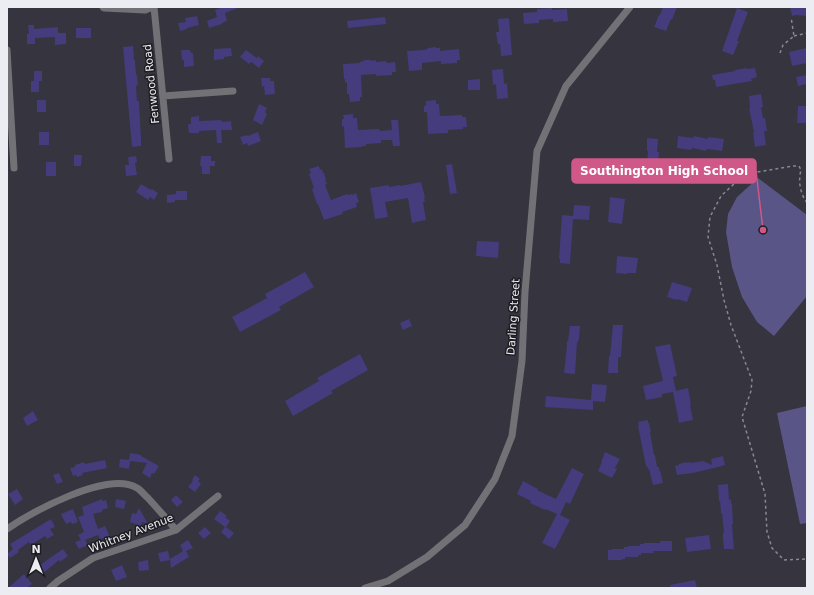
<svg xmlns="http://www.w3.org/2000/svg" width="814" height="595" font-family="'DejaVu Sans',sans-serif">
  <style>
    .green { fill: #595586 }
    .building { fill: #443c7c }
    .lines { fill: none; stroke-linecap: round; stroke-linejoin: round }
    .path { stroke: #888891; stroke-width: 1.5; stroke-dasharray: 3 3; stroke-linecap: butt }
    .minor { stroke: #717176; stroke-width: 7 }
    .tertiary { stroke: #717176; stroke-width: 9 }
    .labels { text-anchor: middle; stroke-width: 3; stroke-linejoin: round; paint-order: stroke }
    .street-label { font-size: 11px; fill: #ececf3; stroke: #1d1d21 }
    .leader { fill: none; stroke: #cf5889; stroke-width: 1.5 }
    .callout-dot { fill: #cf5889; stroke: #1d1d21; stroke-width: 1.5 }
    .callout { fill: #cf5889; stroke: #cf5889; stroke-width: 1.5 }
    .callout-label { font-size: 12px; text-anchor: middle; font-weight: bold; fill: #fff }
  </style>
  <rect width="100%" height="100%" fill="#35343f"/>
  <!-- green -->
  <path class="green" d="M758,178L807,215V296L774,336L757,322L742,297L732,267L726,232L728,214L737,197Z
    M807,406V523L800,524L777,413Z"/>
  <!-- building -->
  <path class="building" d="M223,7H240L225,13L227,21L222,23V24L209,28L207,21L217,17L215,10Z
    M663,7H677L672,20L671,19L666,31L654,27L659,15H660Z
    M790,7H807V16L795,15L792,16Z
    M552,8V10L567,9L568,21L553,22V19L539,20V23L524,24L523,13L537,12V9Z
    M737,8L748,12L737,41H739L733,55L722,51Z
    M197,16L199,25L187,28V29L180,31L178,23L186,22L185,18Z
    M385,17L386,24L348,28L347,21Z
    M509,18L512,55L501,56L500,44H498L496,32H499L498,19Z
    M28,25H34V29L58,27V33H66V44L55,45V37L35,38V44H27V34H29Z
    M76,28H91V38H76Z
    M133,46L134,60H135L136,75H137L138,85L136,86L137,101H139L141,139V146L132,147L123,47Z
    M436,47V48H440V51L459,49L460,60H457V63L441,64V61L422,63V70L409,71L407,51L424,50L428,49V48Z
    M231,48L232,56L224,57V59L214,60V49Z
    M807,48V63L792,66L789,52Z
    M181,50H190L191,53H193L194,66L184,67V60H182Z
    M246,50L257,58L258,56L264,61L259,68L251,62L249,64L240,57Z
    M364,60H371V61L376,60V62L386,61L387,63L395,62L396,72H392V75L376,76V74L361,75L362,97H360V101L350,102L349,94H347V82L345,83V79H344L343,64L360,63V62L364,61Z
    M747,68V69L755,68L757,77L751,79L752,81L716,87L715,80H713L712,75L735,71V70Z
    M503,69L504,84L507,83L508,98L497,99L496,84L493,85L492,70Z
    M34,71H42V81H39V92H31V81H34Z
    M807,75V84L798,86L796,77Z
    M261,78H270V81H274L275,94L265,95L264,86L262,87Z
    M480,79V90H468V80Z
    M761,94L763,107H761L763,118H765L767,131H764L766,145L755,147L753,133L754,132L749,108H750L749,96Z
    M37,100H46V112H37Z
    M436,100V104H439L440,116L462,115V117H466L467,127H463V129L448,130V133L428,134L427,112H424V106H426V101Z
    M259,104L267,108L265,112L267,114L262,125L253,120Z
    M798,106H807V123H797Z
    M353,114V118H357L358,130L379,129L380,131L392,130L391,120H398L400,146H393L392,140H381V143L366,144V146H362V147L345,148L344,126L342,127V119H344L343,115Z
    M199,116V121L221,120L222,122L231,121L232,130H221L222,143H217L216,130L199,131V133H189L188,124H191V117Z
    M39,132H49V145H39Z
    M258,132L261,141L248,146L247,143L243,145L240,137L247,135L248,136Z
    M678,136L693,138L694,136L708,139V137L724,139L722,151L707,149L706,151L692,148L691,150L677,148Z
    M647,138L658,139L657,152H659L658,165H660L659,177H658L657,183L645,182V176H647L648,164L647,163L648,151H647Z
    M74,155H82L81,166H74Z
    M136,156L137,162L135,163L137,175L126,176L125,165H129L128,157Z
    M201,156H211V161H215V166H210V174H202V166H200Z
    M46,162H56V176H46Z
    M452,164L457,193L450,194L446,165Z
    M319,166L320,170L322,169L323,173H324L326,180H325L327,184L325,185L331,200L347,194L348,195L352,194V195L356,193L359,202L356,203L357,207L342,212L343,214L324,220L318,204H317L312,189L314,188L309,174L311,173L309,169Z
    M421,182L425,197L424,198L425,201L423,202L426,220L412,223L408,198L385,202L388,217L375,219L370,188L389,185V187L400,185V186Z
    M141,184L151,190L152,189L158,193L154,200L150,197L148,200L136,192Z
    M176,191H187V200H175V202L167,203V195L176,194Z
    M610,197L625,199L622,224L608,222Z
    M574,205L590,206L589,220L573,219L570,264L560,263V259H559L562,215L573,216Z
    M477,241L499,242L498,258L476,256Z
    M617,256L638,258L636,273H627V274L616,273Z
    M305,272L314,287L279,307L281,310L240,332L232,317L267,298L265,294Z
    M672,282L692,288L687,302L677,299V300L667,297Z
    M409,319L412,326L403,330L400,323Z
    M613,325H623L621,357H618V373H608L609,356H610Z
    M570,326H580L579,338L578,342H577L575,374L564,373L567,345V341H568Z
    M670,344L677,376L673,377L676,391L688,388L691,405H690L693,420L679,423L673,392L662,394V397L646,400L643,386L663,381L655,347Z
    M360,354L368,370L331,391L333,393L293,416L285,401L319,381L317,378Z
    M592,384L607,385L605,402L593,401V410L545,407L546,396L591,400Z
    M33,411L38,420L27,426L23,418Z
    M648,420V423H649L651,432H650L654,455H655L657,467H659V471L660,470L663,483L653,485L649,469H648L647,466H646L638,426H639L638,422Z
    M605,452L620,459L615,468L617,469L612,478L598,471L602,462H601Z
    M130,453L141,455V456L159,466L154,474L152,473L150,478L142,473L147,463L130,461L129,469L119,467L120,459L129,460Z
    M723,456L725,465L722,466L693,473L677,475L675,466L679,465V464L687,462V463L691,462V463L703,461L712,465L711,459Z
    M105,460L107,468L82,473L83,475L77,477L76,475L73,476L70,468L75,467V465L84,462L85,464Z
    M572,468L584,474L570,504L566,502L560,515L570,520L555,549L542,543L557,514L545,509V510L530,503L531,501L517,494L523,481L538,489L537,490L556,499Z
    M59,473L63,482L57,484L53,475Z
    M195,475L200,479L198,481L201,484L195,492L188,487L193,481L192,480Z
    M728,484L729,500L731,499V503L732,504L733,524H732L734,549H724L723,537V533H724L722,513H721L720,501H719L718,485Z
    M17,489L23,499L15,505L8,494Z
    M176,495L183,502L177,507L171,500Z
    M102,499L103,501L106,500L108,508L102,510V512L93,514L98,529L105,526L110,537L105,540L104,538L100,539L98,535L85,540L88,545L79,549L75,542L81,540L78,535L84,532L78,517L84,515L82,507Z
    M116,499L126,501L124,509L115,507Z
    M139,508L148,524L142,522L141,526L130,522L132,513L136,514Z
    M73,509L78,522L72,524L71,522L66,524L61,514Z
    M220,511L227,516L225,517L230,521L226,527L234,533L229,539L221,532L225,527L214,519Z
    M51,519L55,527L50,529L54,535L47,539L45,536L31,545L29,542L18,550L19,552L10,558L7,554L13,549L10,544Z
    M205,527L211,533L204,539L198,533Z
    M709,535L711,549L687,552L685,538Z
    M188,540L193,548L186,551L189,557L171,568L170,559L183,551L180,545Z
    M660,541H672V551H653L654,553H641V555H638V557H625V559H622V560H608V550H612V549H624V547H628V546H640V544H644V543H660Z
    M63,549L68,556L60,562L59,560L41,575L36,568L47,560Z
    M168,551L170,560L160,562L158,553Z
    M148,560L149,570L139,571L138,562Z
    M122,565L127,577L116,581L111,570Z
    M24,574L32,584L27,588H8Z
    M695,580L697,588H671L670,585Z"/>
  <g class="lines">
    <!-- path -->
    <path class="path" d="M794,36L807,33
      M780,53L783,45L794,36L791,17
      M807,203C800,193 798,181 801,170L799,166H793L752,173L736,182L721,196L710,217L708,237L717,265L724,300L731,325L752,380L751,391L742,417L765,494L767,532L772,548L784,560L807,559"/>
    <!-- minor -->
    <path class="minor" d="M154,7L169,159
      M7,50L14,168
      M163,96L233,91
      M7,529C32,512 108,470 137,488C141,490 144,495 148,498C157,508 167,519 176,530
      M50,588L58,581L93,558L176,530L218,496
      M365,588L388,581L427,557L465,525L495,479L512,436L522,361L525,292L537,151L566,86L630,7"/>
    <!-- tertiary -->
    <path class="tertiary" d="M104,7L145,9L150,7"/>
  </g>
  <g class="labels">
    <!-- street labels -->
    <g class="street-label">
      <text transform="translate(151 84) rotate(-96)" y="4">Fenwood Road</text>
      <text transform="translate(513 317) rotate(-86)" y="4">Darling Street</text>
      <text transform="translate(131 533) rotate(-21)" y="4">Whitney Avenue</text>
    </g>
  </g>
  <!-- callouts -->
  <path class="leader" d="M763 230L756 171"/>
  <circle class="callout-dot" cx="763" cy="230" r="4"/>
  <rect class="callout" x="572" y="159" width="184" height="24" rx="4"/>
  <g class="callout-label">
    <text x="664" y="175">Southington High School</text>
  </g>
  <!-- border -->
  <rect width="814" height="595" fill="none" stroke="#ececf3" stroke-width="16"/>
  <!-- north arrow -->
  <g transform="translate(36 559)" stroke="#1d1d21" stroke-width="3" paint-order="stroke">
  <path d="M0-3L7 15L0 10L-7 15Z" fill="#ececf3"/>
  <text y="-6" font-size="11" font-weight="bold" text-anchor="middle" fill="#ececf3">N</text>
  </g>
</svg>
